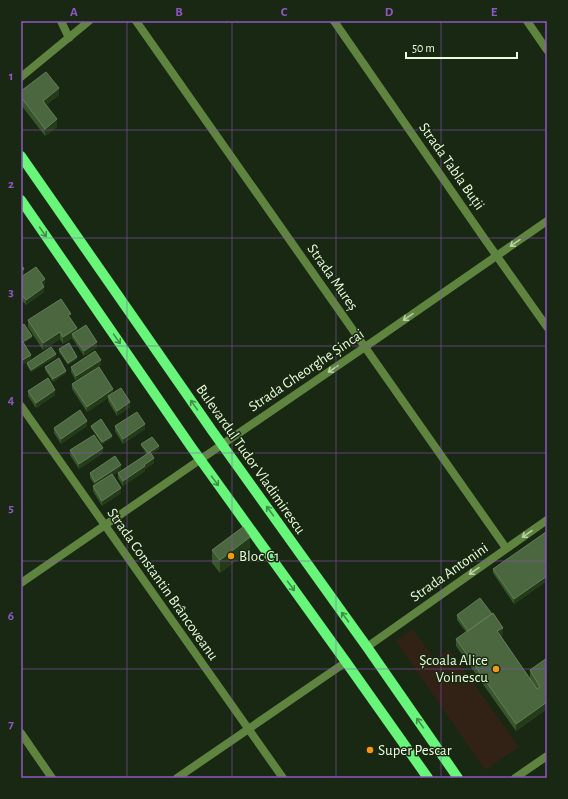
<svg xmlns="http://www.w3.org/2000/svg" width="568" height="799" font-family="'Alegreya Sans',sans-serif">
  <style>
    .green { fill: #322215 }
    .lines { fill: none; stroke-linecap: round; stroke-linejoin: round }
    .pedestrian { stroke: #5f8440; stroke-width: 8 }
    .minor { stroke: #5f8440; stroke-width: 8 }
    .tertiary { stroke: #5f8440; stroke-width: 8 }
    .primary { stroke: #68f67a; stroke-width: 10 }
    .wall { fill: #38552c }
    .shaded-wall { fill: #243b1a }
    .building { fill: #4b673f; stroke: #647e57 }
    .oneway { stroke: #408f46 }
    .oneway2 { stroke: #b8d3a5 }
    .grid { fill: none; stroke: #9156c5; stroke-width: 1; stroke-opacity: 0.55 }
    .poi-dot { fill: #f29812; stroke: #192812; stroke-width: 1.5 }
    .labels { text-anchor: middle; stroke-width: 3; stroke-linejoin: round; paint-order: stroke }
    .street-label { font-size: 15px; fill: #e8fddb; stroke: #192812 }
    .poi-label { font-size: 15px; fill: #e8fddb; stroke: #192812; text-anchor: start }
    .neatline { fill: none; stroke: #9156c5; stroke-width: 1.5 }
    .grid-label { font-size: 13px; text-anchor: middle; font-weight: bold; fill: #9156c5 }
  </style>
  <rect width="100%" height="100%" fill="#192812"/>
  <!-- green -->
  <path class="green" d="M413,629L434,659L449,649L519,747L485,770L396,641Z"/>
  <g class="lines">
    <!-- pedestrian -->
    <path class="pedestrian" d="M515,778L547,756"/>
    <!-- minor -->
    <path class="minor" d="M61,21L69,38
      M136,21L506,548
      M334,21L484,238L547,327
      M527,21L547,50
      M21,406L283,778
      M21,583L201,459
      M367,647L547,520
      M21,733L52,778
      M177,778L346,662"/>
    <!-- tertiary -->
    <path class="tertiary" d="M21,77L89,21
      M201,459L365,347L547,221"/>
    <!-- primary -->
    <path class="primary" d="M21,156L213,432L367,647L458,778
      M21,200L192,448L346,662L428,778"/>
  </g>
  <!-- wall -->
  <path class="wall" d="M21,91L59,95L46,105L57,127L45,136L21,105Z
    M21,277L45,284L43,285L44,292L26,305L21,299Z
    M71,319L77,331L97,347L84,356L72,338L63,344L60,339L43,350L28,327V320Z
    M59,349L77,359L68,365L59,352Z
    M56,357L31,372L27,365V363Z
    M101,365L76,381L71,372V367Z
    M45,367L66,373L53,382L45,370Z
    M72,384L113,393L130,407L117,416L108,401V398L87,412L72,389Z
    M28,391L55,395L36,408L28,396Z
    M87,426L61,444L54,433V428Z
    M91,426L112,438L102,444L91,428Z
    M115,426L145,429L123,444L115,431Z
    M141,444L159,449L151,453L154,463L145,469V471L123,486L118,478V473L147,454L141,446Z
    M70,450L103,453L79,469L70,455Z
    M121,470L113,475L121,493L102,506L93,491V486L95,485L90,478V473Z
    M547,534V581L514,604L493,573V569Z
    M212,550H250L220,573L212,563Z
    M457,615L503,635L501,636L530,678V670L547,658V709L516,731L456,646V639L466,632L457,620Z"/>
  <!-- shaded-wall -->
  <path class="shaded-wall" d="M59,88V95L43,108V101Z
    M57,119V127L45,136V129Z
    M24,269V274L21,276V271Z
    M45,279V284L41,287V282Z
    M44,287V292L26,305V300Z
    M77,328V335L72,334V338L63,344V337Z
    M60,332V339L43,350V343Z
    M32,336V338L21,345V343Z
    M97,342V347L84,356V351Z
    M56,354V357L31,372V370Z
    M31,355V360L21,366V361Z
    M77,357V359L68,365V363Z
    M101,360V365L76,381V376Z
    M66,371V373L53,382V379Z
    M113,389V394L108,396V398L87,412V407Z
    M55,390V395L36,408V403Z
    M130,402V407L117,416V411Z
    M87,421V426L61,444V439Z
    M145,424V429L123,444V439Z
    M112,436V438L102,444V442Z
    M159,446V449L148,456V453Z
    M103,448V453L79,469V464Z
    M154,458V463L145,469V471L123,486V481L144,465Z
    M121,465V470L95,487V482Z
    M121,488V493L102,506V501Z
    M250,537V550L220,573V560Z
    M547,576V581L514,604V599Z
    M503,628V635L497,639V631Z
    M547,702V709L516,731V724Z"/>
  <!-- building -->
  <path class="building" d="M46,72L59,88L43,101L57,119L45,129L21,97V91Z
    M21,264L24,269L21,271Z
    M36,267L45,279L41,282L44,287L26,300L21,294V277Z
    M61,299L71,314L68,315L77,328L63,337L60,332L43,343L28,320Z
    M24,324L32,336L21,343V326Z
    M86,325L97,342L84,351L72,334Z
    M23,342L31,355L21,361V344Z
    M69,343L77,357L68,363L59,349Z
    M51,347L56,354L31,370L27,363Z
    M95,351L101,360L76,376L71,367Z
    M59,358L66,371L53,379L45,367Z
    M99,367L113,389L87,407L72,384Z
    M48,378L55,390L36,403L28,391Z
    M121,388L130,402L117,411L108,396Z
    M80,410L87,421L61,439L54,428Z
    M137,412L145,424L123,439L115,426Z
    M101,419L112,436L102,442L91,426Z
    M94,435L103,448L79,464L70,450Z
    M152,437L159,446L148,453L141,444Z
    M150,452L154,458L144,465L145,466L123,481L118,473Z
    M115,456L121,465L95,482L90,473Z
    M112,474L121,488L102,501L93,486Z
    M243,527L250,537L220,560L212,550Z
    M546,532L547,534V576L514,599L493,569Z
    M480,598L492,614L468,631L457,615Z
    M493,613L503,628L497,631L537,689L540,687L530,670L547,658V702L516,724L456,639Z"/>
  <!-- one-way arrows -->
  <defs><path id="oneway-shaft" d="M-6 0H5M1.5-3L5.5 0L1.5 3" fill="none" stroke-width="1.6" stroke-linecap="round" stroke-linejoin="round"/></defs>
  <g class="oneway">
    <use href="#oneway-shaft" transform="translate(43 232) rotate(55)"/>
    <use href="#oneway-shaft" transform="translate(117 339) rotate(55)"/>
    <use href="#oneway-shaft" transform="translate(194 405) rotate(-125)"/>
    <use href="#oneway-shaft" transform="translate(215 481) rotate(54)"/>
    <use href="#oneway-shaft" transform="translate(270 511) rotate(-126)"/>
    <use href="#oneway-shaft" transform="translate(291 586) rotate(54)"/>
    <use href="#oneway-shaft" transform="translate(345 617) rotate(-126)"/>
    <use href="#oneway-shaft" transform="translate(420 723) rotate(-125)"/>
  </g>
  <g class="oneway2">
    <use href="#oneway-shaft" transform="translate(515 243) rotate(145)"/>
    <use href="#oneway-shaft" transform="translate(408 317) rotate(145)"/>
    <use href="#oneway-shaft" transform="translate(333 369) rotate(146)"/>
    <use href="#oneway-shaft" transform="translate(527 534) rotate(145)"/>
    <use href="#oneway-shaft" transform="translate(474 571) rotate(145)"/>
  </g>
  <!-- grid -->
  <path class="grid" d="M127,21V778M232,21V778M336,21V778M441,21V778M21,130H547M21,238H547M21,346H547M21,453H547M21,561H547M21,669H547"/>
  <!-- markers -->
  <g class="poi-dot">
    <circle cx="231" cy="556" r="4"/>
    <circle cx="496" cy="669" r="4"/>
    <circle cx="370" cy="750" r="4"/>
  </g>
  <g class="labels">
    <!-- street labels -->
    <g class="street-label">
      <text transform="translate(452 166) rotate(55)" y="5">Strada Tabla Buții</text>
      <text transform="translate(333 277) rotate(55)" y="5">Strada Mureș</text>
      <text transform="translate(306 370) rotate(-34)" y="5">Strada Gheorghe Șincai</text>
      <text transform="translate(251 459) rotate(55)" y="5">Bulevardul Tudor Vladimirescu</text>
      <text transform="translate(449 572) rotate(-35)" y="5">Strada Antonini</text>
      <text transform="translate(163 584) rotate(55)" y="5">Strada Constantin Brâncoveanu</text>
    </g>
    <!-- poi labels -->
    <g class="poi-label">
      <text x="239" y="561">Bloc C1</text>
      <text x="488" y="665" text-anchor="end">Școala Alice<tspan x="488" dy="17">Voinescu</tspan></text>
      <text x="378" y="755">Super Pescar</text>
    </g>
  </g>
  <!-- border -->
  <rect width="568" height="799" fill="none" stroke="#192812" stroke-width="44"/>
  <!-- scale -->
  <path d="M406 52v6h111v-6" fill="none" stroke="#e8fddb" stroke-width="2"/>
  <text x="412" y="52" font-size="12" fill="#e8fddb" stroke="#192812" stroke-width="3" paint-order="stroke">50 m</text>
  <rect x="22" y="22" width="524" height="755" class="neatline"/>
  <g class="grid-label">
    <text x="74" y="16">A</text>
    <text x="179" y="16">B</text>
    <text x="284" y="16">C</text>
    <text x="389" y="16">D</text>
    <text x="494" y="16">E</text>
    <text x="11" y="80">1</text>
    <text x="11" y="188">2</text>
    <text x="11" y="296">3</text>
    <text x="11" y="404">4</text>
    <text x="11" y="512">5</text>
    <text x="11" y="620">6</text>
    <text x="11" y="728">7</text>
  </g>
</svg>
